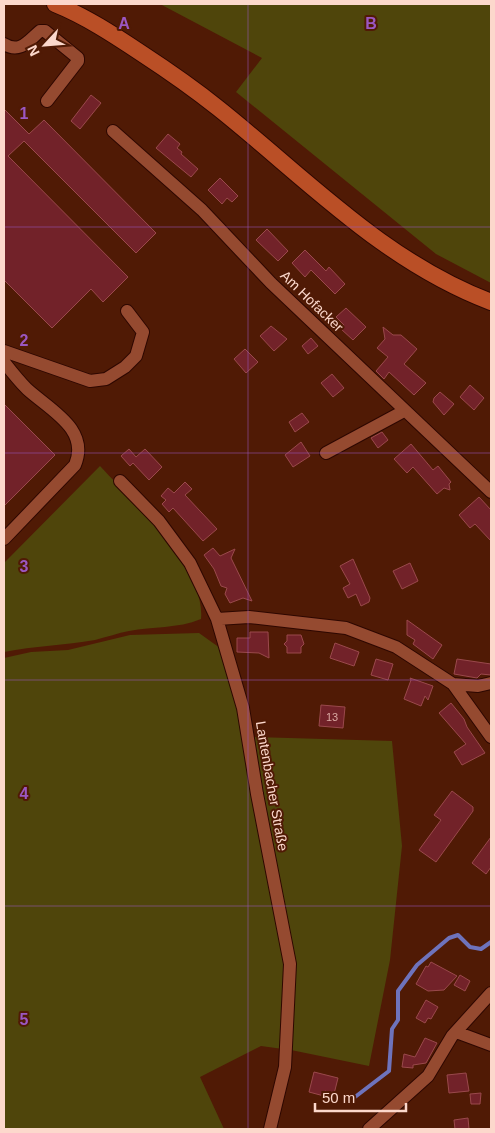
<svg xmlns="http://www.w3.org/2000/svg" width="495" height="1133" font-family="Arial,sans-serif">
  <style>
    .green { fill: #4f450b }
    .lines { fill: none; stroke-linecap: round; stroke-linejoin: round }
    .stream { stroke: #6e73bc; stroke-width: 4 }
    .building { fill: #722229; stroke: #9a494c }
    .minor-casing { stroke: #2d0700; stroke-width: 14 }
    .major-casing { stroke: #2d0700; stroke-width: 18 }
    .minor { stroke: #954a30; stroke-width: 12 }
    .major { stroke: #ba4f26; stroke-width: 16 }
    .grid { fill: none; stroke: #9b57c2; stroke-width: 1; stroke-opacity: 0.55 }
    .labels { text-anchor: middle; stroke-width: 4; stroke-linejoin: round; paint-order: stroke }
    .number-label { font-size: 11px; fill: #daaaa3 }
    .street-label { font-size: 14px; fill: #fcd8cc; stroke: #501a05 }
    .grid-label { font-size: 16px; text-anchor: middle; font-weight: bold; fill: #9b57c2; stroke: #501a05; stroke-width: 4; stroke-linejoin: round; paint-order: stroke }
  </style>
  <rect width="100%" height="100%" fill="#501a05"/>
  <!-- green -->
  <path class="green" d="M160,4H491V283L436,254L236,92L262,58Z
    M100,466C132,501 206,568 201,619C177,629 153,626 129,631C118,633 107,637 95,640C65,645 34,646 4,652V563Z
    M199,633L220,648L239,708L285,962L283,1049L261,1046L200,1077L224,1129H4V658L31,652L68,650L130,635Z
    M253,737L392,741L402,846L390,960L369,1066L291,1050L294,964Z"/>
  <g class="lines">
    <!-- stream -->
    <path class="stream" d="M355,1097L389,1071L392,1029L398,1020V991L417,965L449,938L458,935L470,947L481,949L491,942"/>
  </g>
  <!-- building -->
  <path class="building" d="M91,95L101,103L80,129L71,121Z
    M4,109L29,134L44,120L156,233L136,253L24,141L8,156L128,277L103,302L91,289L52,328L4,280Z
    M168,134L180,144L177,148L182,152L181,154L198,169L191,177L156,148Z
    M220,178L238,196L232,202L227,198L222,204L208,190Z
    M267,229L288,251L278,261L256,240Z
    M305,250L326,271L329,267L345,284L335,294L311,270L305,277L292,263Z
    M346,308L366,327L353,340L341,329L344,325L336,317Z
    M271,326L287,339L274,351L260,336Z
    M383,327L393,335H401L417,349L404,364L426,383L414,395L389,372L384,379L376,371L388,357L377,348L385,339Z
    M311,338L318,346L308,354L302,346Z
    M245,349L258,362L246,373L234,359Z
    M332,374L344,388L333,397L321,383Z
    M470,385L484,398L474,410L460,397Z
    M440,392L454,404L444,415L433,402L434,398Z
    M4,404L55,455L4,506Z
    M302,413L309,422L295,432L289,422Z
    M382,432L388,440L378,448L371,438Z
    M301,442L310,456L293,467L285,455Z
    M411,444L433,470L438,466L451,482L449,484L450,490L444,488L437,494L413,467L407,473L394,459Z
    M129,449L136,457L145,449L162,467L149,480L133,463L130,466L121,456Z
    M185,482L192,489L185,495L217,529L203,541L173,508L169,512L162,504L166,500L161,496L168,488L174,493Z
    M479,497L491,510V541L475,524L470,528L459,515Z
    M213,548L220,556L235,549L231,558L252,601L243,598L230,603L225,594L227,588L221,586L214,569L204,555Z
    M353,559L370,598L369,602L361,606L356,594L348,598L343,588L350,584L340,566Z
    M410,563L418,581L402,589L393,571Z
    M407,620L442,645L433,659L413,644L415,640L407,635Z
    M250,632H268L269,658L259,653L237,652V638H250Z
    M287,635H301L304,644L301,647V653H287V647L284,644L287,641Z
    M335,643L359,652L354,666L330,658Z
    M376,659L393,664L388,680L371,675Z
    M457,659L491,664V675L481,674L477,678L454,674Z
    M410,678L433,686L428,700L425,696L421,706L404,699L411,680Z
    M451,703L464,719L467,727L485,753L462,765L454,752L466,744L439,713Z
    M321,705L345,707L343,728L319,726Z
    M452,791L473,807V811L436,862L419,850L441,820L434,815Z
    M491,837V867L486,874L472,863Z
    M431,962L457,976L444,990L428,991L416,984L426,966L428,967Z
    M460,975L470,981L465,991L454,985Z
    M426,1000L438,1007L431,1019L428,1018L425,1023L416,1018Z
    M425,1038L437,1043L426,1063L413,1065V1068L402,1067L404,1054L415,1057Z
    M314,1072L338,1078L334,1094L325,1091L324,1096L309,1092Z
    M466,1073L469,1091L449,1093L447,1075Z
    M481,1093L480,1104H471L470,1094Z
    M468,1118L469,1129H455L454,1120Z"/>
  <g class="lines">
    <defs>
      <path id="minor" d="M4,44C20,54 28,41 40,31H45L78,58V61L47,101
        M113,131L202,210L271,283L491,492
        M4,351L90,381L106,379L125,367L136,356L143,332L127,311
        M4,362C11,371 19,381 27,389C50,410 90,429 75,465L4,539
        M326,453L404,411
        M120,481L159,521L190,563L217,619L243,708L257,794L290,964L285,1067L270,1129
        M217,619L249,617L346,628L396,647L453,684L491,737
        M453,684L478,686L491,683
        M456,1032L491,1045
        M369,1129L428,1076L452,1036L491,993"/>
      <path id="major" d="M55,4C85,16 114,35 141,53C167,70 193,88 218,108C306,178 383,261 491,302"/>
    </defs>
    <!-- minor casing -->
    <use href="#minor" class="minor-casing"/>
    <!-- major casing -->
    <use href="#major" class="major-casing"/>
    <!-- minor -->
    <use href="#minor" class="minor"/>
    <!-- major -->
    <use href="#major" class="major"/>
  </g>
  <!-- grid -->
  <path class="grid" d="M248,4V1129M4,227H491M4,453H491M4,680H491M4,906H491"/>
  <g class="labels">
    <!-- number labels -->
    <g class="number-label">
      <text x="332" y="721">13</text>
    </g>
    <!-- street labels -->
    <g class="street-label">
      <text transform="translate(312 301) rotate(44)" y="5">Am Hofacker</text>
      <text transform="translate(272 786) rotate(80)" y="5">Lantenbacher Straße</text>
    </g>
  </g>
  <g class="grid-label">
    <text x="124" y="29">A</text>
    <text x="371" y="29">B</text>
    <text x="24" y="119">1</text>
    <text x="24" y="346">2</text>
    <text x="24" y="572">3</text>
    <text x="24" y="799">4</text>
    <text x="24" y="1025">5</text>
  </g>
  <!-- border -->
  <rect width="495" height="1133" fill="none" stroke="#fcd8cc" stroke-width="10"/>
  <!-- north arrow -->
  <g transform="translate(45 45) rotate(244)" stroke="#501a05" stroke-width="4" paint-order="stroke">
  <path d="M0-4L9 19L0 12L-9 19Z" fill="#fcd8cc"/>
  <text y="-8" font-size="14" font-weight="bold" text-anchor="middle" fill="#fcd8cc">N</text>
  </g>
  <!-- scale -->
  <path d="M315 1103v8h91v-8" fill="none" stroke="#fcd8cc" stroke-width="2.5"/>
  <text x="322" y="1103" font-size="15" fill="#fcd8cc" stroke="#501a05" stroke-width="4" paint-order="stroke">50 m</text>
</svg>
